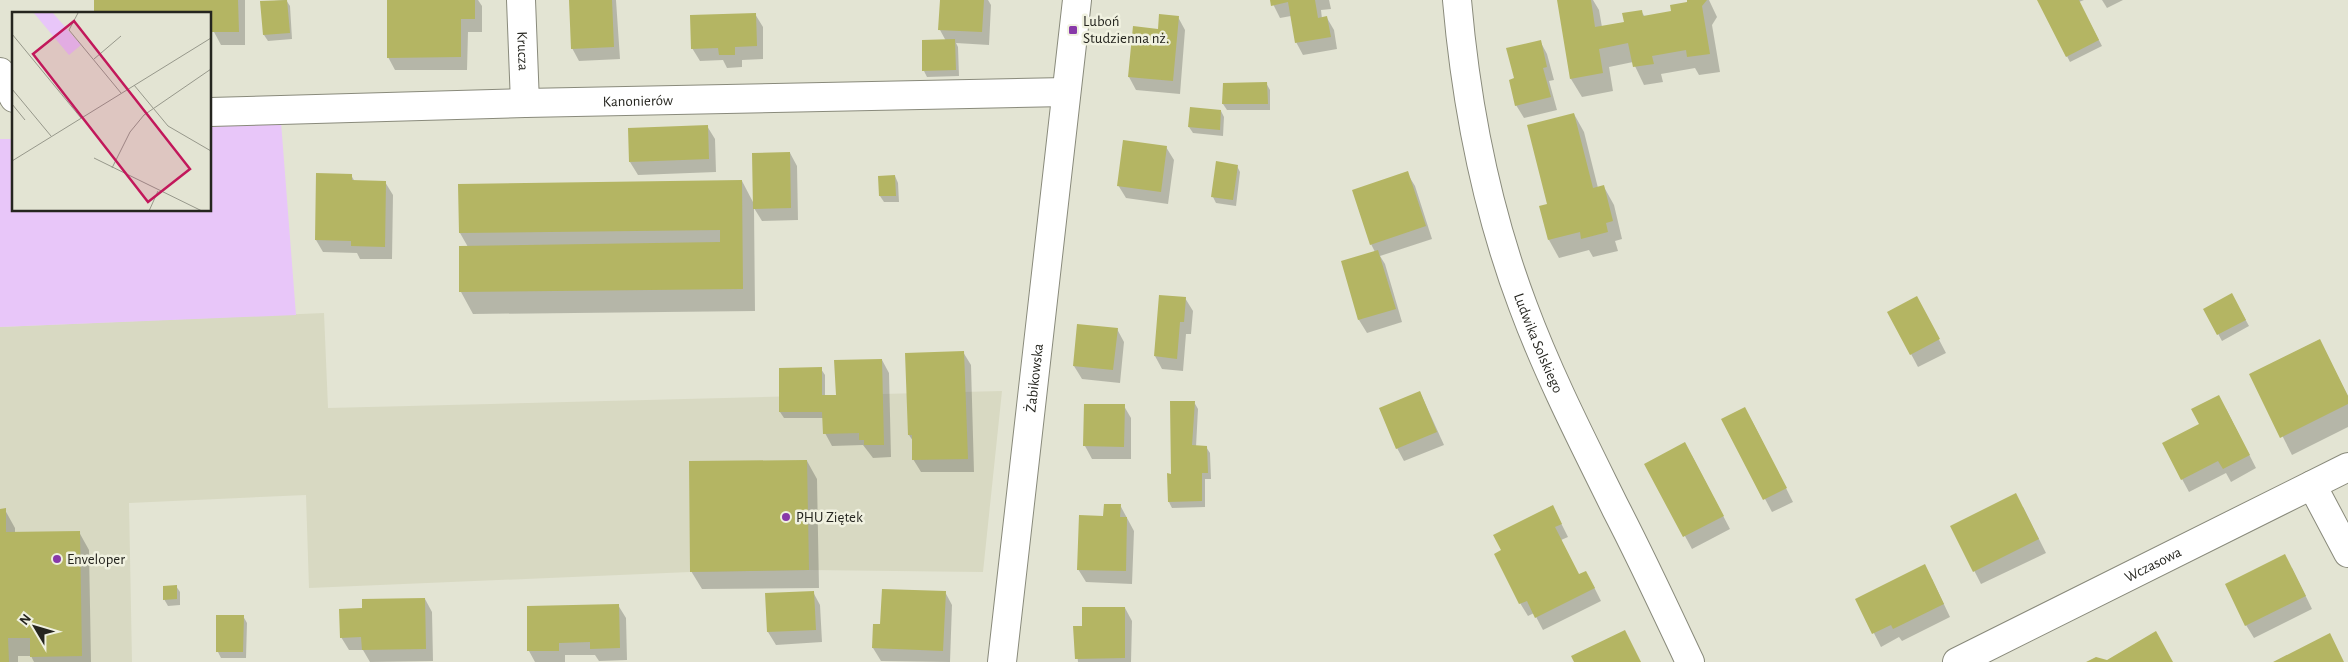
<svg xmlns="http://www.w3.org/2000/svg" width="2348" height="662" font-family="'Alegreya Sans',sans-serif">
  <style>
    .built { fill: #d8d9c2 }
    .green { fill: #e8c6f9 }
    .shadow { fill: #0003 }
    .building { fill: #b4b563 }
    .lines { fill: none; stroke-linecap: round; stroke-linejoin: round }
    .minor-casing { stroke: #898a7b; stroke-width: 30 }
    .minor { stroke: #fff; stroke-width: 28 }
    .poi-dot { fill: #8839a9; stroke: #f0f1e0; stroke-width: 2 }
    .labels { text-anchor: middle; stroke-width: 5; stroke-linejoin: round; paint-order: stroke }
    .poi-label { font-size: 15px; fill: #25251f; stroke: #f0f1e0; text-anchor: start }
    .street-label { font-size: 15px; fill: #25251f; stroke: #f0f1e0 }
    .inset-road { fill: none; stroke: #97988b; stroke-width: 1 }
    .view { fill: #c2185b; fill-opacity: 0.15; stroke: #c2185b; stroke-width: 2.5 }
    .inset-edge { fill: none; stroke: #25251f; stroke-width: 2.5 }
  </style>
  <rect width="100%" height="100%" fill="#e3e4d3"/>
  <!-- built -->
  <path class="built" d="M324,313L328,408L1002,391L983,572L809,570L690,572L309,588L306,495L129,503L132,662H0V327Z"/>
  <!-- green -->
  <path class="green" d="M281,122L296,315L0,327V139H14V210H210V127Z"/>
  <!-- shadow -->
  <path class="shadow" d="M112,0H245V45H221L214,32V26H210V14H95Z
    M286,0L290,6L292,39L268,41L264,35L262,2Z
    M423,0H478L482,6V32H468L467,70H395L388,57Z
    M570,0H616L620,59L579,61L572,48Z
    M941,0H988L991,5L989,45L956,43L958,47L959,76L927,77L924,71L946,41L940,30Z
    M1271,0H1329L1331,9L1321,10L1322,19L1327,18L1334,30L1337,49L1303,55L1296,42L1291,16L1280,18Z
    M1558,0H1593L1599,10L1602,27L1625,23L1641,11L1645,17L1672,12L1689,3L1688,0H1709L1717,17L1712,25L1720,72L1699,75L1695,68L1661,74L1663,82L1644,85L1633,62L1609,67L1613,91L1582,97L1571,79Z
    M2038,0H2084L2079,2L2102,46L2070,62Z
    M2102,0H2123L2107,8Z
    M755,14L763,27V59L742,60V67L727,68L723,60L700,61L692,48Z
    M1178,17L1185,30L1180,94L1136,90L1129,77L1134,28L1159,30Z
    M1540,41L1547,54L1554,80L1549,81L1557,110L1524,118L1516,105V79Z
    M1266,83L1270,90V110H1227L1223,104Z
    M1221,111L1224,117L1223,136L1193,133L1189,127Z
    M1574,114L1584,132L1598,188L1604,187L1614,205L1622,239L1615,241L1618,251L1593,257L1589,250L1559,258L1549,240L1548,205Z
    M707,126L715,139L716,172L638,175L630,162Z
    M1166,147L1174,160L1168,204L1126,198L1118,185Z
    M790,153L797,166L798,220L762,221L754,208L755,311L473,314L461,292L468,247L460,233L742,181L754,204Z
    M1237,166L1240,172L1236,206L1216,203L1213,197Z
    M1407,173L1415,186L1432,239L1380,256L1385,264L1402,322L1367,333L1359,320L1342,262L1375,252L1371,244Z
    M351,175L355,182H385L393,195L392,259H360L357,253L323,252L316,240Z
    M895,176L898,183L899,202H884L880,196L879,177Z
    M2232,295L2249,326L2222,341L2205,310Z
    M1160,296L1185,298L1193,311L1191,334H1186L1183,371L1162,369L1155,356Z
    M1924,311L1946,353L1918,367L1889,313Z
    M1117,329L1124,342L1120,383L1082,379L1074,366Z
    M2319,340L2348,396V427L2292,455L2251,374Z
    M963,352L971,365L974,472H921L913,459V441L909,435Z
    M882,360L889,373L891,457L873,458L863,445L832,446L825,433L824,418H784L780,412L821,369L825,375V396H837Z
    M1420,392L1444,445L1404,461L1397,448Z
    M1194,402L1198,409L1196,447H1206L1210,453L1211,479H1205V507L1172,508L1169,502L1168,475H1172Z
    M1124,406L1131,418V459H1092L1085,446Z
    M2226,409L2256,468L2231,482L2226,473L2189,492L2182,479Z
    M1723,420L1752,421L1793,502L1772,512Z
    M1692,456L1730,529L1692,549L1646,464Z
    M807,461L817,479L819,588L702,589L691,571Z
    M1120,505L1134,531L1132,584L1086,582L1078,569L1105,517Z
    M2023,507L2046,553L1981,584L1952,527Z
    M0,510H5L15,528V533L79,532L89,550L91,662H34L31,656H18V662H0Z
    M1559,519L1568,537L1561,540L1579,576L1593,585L1601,601L1543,630L1534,613L1528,616L1520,603L1503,550Z
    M2292,568L2312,609L2254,638L2246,625Z
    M1932,579L1950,617L1902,641L1899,637L1881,647L1857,600Z
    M176,586L180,592V605L168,606L164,599Z
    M813,592L820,605L822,642L776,645L768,632L767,595Z
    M945,592L952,605L950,662L881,661L873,648L874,625H881Z
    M425,599L432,612L433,661L370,662L363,650H349L341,637L363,610Z
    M618,605L626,618L627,660L599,661L595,655H565V662H535L529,651Z
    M1125,608L1132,621L1131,662H1078L1074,627H1083Z
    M243,616L247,623L246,658H221L218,652Z"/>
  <!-- building -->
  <path class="building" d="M94,0H238L239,32H212V13L94,14Z
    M287,0L290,33L263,35L260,1Z
    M387,0H475V19H461V57L387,58Z
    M569,0H612L614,47L571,49Z
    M940,0H984L982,32L938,30Z
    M1270,0H1315L1318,18L1327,16L1331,37L1295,43L1288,2L1271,6Z
    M1557,0H1591L1595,27L1624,22L1622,13L1642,10L1643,16L1671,11L1670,5L1687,2V0H1707L1702,6L1710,54L1687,57L1686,50L1652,56L1654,64L1633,67L1628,43L1599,49L1603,73L1570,79Z
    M2037,0H2079L2099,40L2066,57Z
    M756,13L757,46L735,47V55H719L718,48L691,49L690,15Z
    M1159,14L1179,16L1173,81L1128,77L1133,26L1158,29Z
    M955,39L956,70L922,71V40Z
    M1541,40L1547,67L1543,68L1551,97L1515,106L1509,80L1514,78L1506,48Z
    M1267,82L1268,104H1222L1223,83Z
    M1190,107L1221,110L1220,130L1188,127Z
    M1574,113L1593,188L1604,185L1613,221L1606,223L1608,232L1581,239L1580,232L1548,240L1539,206L1547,204L1527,125Z
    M708,125L709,159L629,162L628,128Z
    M1123,140L1167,146L1161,192L1117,186Z
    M790,152L791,208L753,209L752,153Z
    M1216,161L1238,165L1233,200L1211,197Z
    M1408,171L1426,226L1370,245L1352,190Z
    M316,173L352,174V180L386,181L385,247L351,246V241L315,240Z
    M895,175L896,196H879L878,176Z
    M742,180L743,289L459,292V246L720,242V230L459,233L458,184Z
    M1378,250L1396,309L1358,320L1341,261Z
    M2232,293L2246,320L2217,335L2203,309Z
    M1159,295L1186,297L1184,322H1180L1177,359L1154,356Z
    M1917,296L1940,339L1910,355L1887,312Z
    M1077,324L1118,328L1113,370L1073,366Z
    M2320,339L2348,396V404L2280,438L2249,374Z
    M964,351L968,459L912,460V435H908L905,353Z
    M882,359L884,445H864V440H859V433L823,434L822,412H779V368L822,367V395H836L834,360Z
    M1420,391L1437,432L1396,449L1379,408Z
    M2219,395L2250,455L2223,469L2218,461L2181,480L2162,443L2199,424L2191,409Z
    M1170,401H1195L1192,445L1207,446L1208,473H1202V501L1168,502L1167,473L1171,474Z
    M1084,404H1125L1124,447L1083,446Z
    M1745,407L1787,488L1763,500L1721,419Z
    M1685,442L1724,516L1683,537L1644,464Z
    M807,460L809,570L690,572L689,461Z
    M2016,493L2039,539L1973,572L1950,526Z
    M1104,504H1121L1120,517H1127L1126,571L1077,570L1079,515L1103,516Z
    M1553,505L1562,524L1555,527L1579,574L1586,571L1595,588L1535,618L1527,601L1519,604L1494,554L1501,550L1493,535Z
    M6,508V532L80,531L82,656L30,657V638H8L9,662H0V509Z
    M2285,554L2306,596L2245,626L2225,584Z
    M1925,564L1944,604L1893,629L1891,625L1872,634L1855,599Z
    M177,585V599L163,600V586Z
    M882,589L946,591L943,651L872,648L873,624H880Z
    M814,591L816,630L767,632L765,593Z
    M425,598L426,649L362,650L361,637L340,638L339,609L362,608V599Z
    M619,604L620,648L590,649V642L559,643V651H527V606Z
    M1082,607H1125V658L1075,659L1073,626H1082Z
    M216,615H244L243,652H216Z
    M1625,630L1641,662H1574L1571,656Z
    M2156,631L2173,662H2086L2096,657L2107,660Z
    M2330,633L2344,662H2273Z"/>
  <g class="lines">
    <defs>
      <g id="minor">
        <path id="s1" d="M521,0L525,103"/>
        <path id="s2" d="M1457,0C1466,104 1486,208 1523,306C1549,376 1583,442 1616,509C1642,559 1666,611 1690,662"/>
        <path d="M0,72L14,98"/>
        <path id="s3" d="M210,112L525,103L1066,92"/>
        <path d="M2312,485L2348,553"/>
        <path id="s4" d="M1002,662L1077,0"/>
        <path id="s5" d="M1957,662L2348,467"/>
      </g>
    </defs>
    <!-- minor casing -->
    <use href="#minor" class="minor-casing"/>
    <!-- minor -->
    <use href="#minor" class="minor"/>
  </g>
  <!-- markers -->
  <g class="poi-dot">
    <rect x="1068" y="25" width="10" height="10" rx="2.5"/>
    <circle cx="786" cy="517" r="5"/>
    <circle cx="57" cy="559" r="5"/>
  </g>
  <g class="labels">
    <!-- poi labels -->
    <g class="poi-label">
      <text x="1083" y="26">Luboń<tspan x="1083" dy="17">Studzienna nż.</tspan></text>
      <text x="796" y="522">PHU Ziętek</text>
      <text x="67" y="564">Enveloper</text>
    </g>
    <!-- street labels -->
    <g class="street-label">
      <text dy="5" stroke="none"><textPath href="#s1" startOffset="51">Krucza</textPath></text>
      <text dy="5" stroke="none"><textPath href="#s3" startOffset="428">Kanonierów</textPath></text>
      <text dy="5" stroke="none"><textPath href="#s2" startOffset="354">Ludwika Solskiego</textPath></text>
      <text dy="5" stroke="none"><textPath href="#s4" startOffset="286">Żabikowska</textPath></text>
      <text dy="5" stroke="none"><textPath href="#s5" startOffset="219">Wczasowa</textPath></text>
    </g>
  </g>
  <!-- overview -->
  <g transform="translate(12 12)">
    <rect width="199" height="199" fill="#e3e4d3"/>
    <path d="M21,0H40L69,33L57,43Z" fill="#e8c6f9"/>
    <path class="inset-road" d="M66,1L57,18L109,81M0,22L69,106M82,47L109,24M122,73L156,114L199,139M0,77L39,124M0,92L13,108M82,146L190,199M0,149L199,26M100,156L118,120L132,103L199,57M137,199L146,179"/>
    <path class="view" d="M62,9L178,157L136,190L21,42Z"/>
    <rect width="199" height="199" class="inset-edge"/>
  </g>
  <!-- north arrow -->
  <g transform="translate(35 627) rotate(308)" stroke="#f0f1e0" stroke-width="4" paint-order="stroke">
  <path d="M0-4L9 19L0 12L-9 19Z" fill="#25251f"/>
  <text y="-8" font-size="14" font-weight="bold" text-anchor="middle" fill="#25251f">N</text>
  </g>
</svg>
